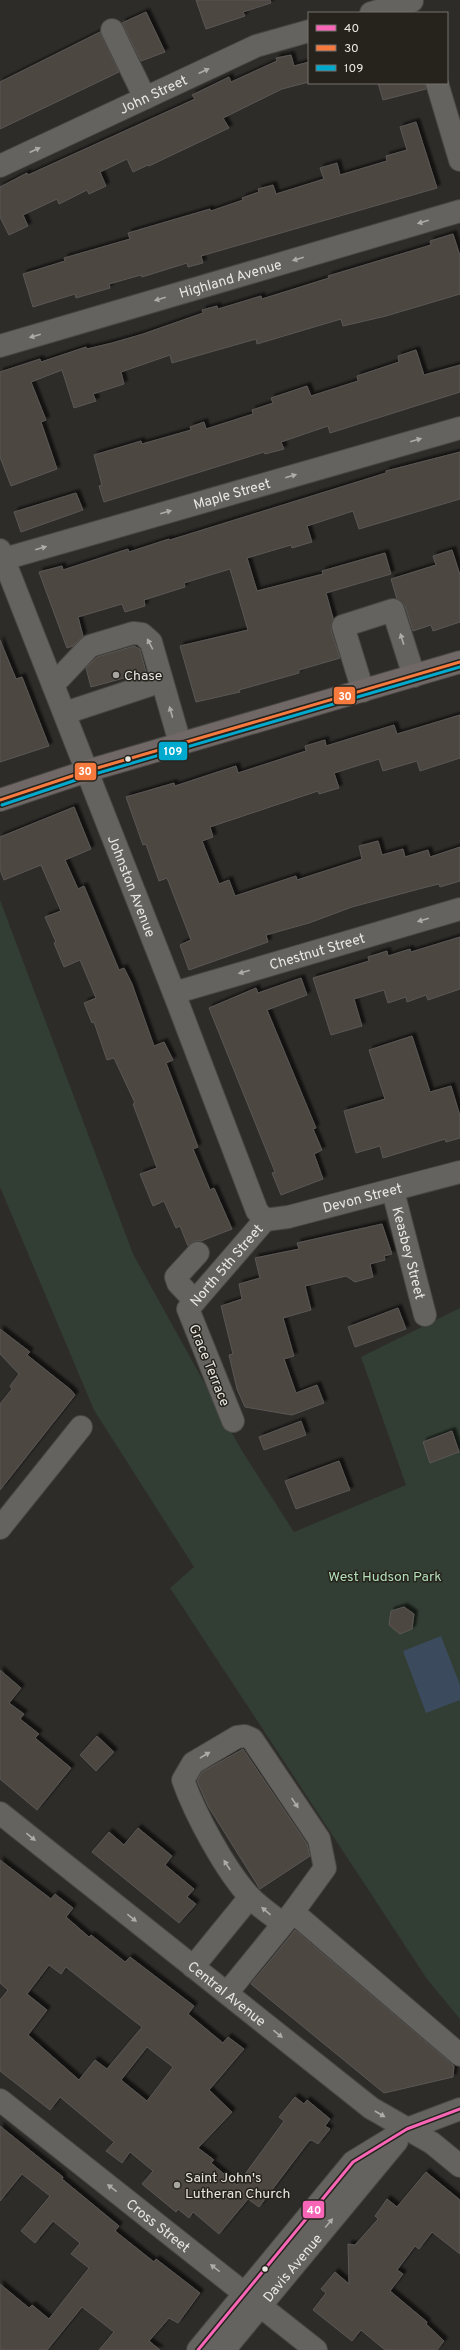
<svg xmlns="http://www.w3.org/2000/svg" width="460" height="2350" font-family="Overpass,sans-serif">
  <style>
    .green { fill: #323e33 }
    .water { fill: #3c4a5e }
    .building { fill: #4d4642; stroke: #5a5755; fill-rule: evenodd; filter: url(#shadow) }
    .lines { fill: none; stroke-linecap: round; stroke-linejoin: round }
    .minor-casing { stroke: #484744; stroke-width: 24 }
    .major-casing { stroke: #484744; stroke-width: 24 }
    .minor { stroke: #646360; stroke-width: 22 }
    .major { stroke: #706866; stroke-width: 22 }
    .bus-1-casing { stroke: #26231d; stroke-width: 6 }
    .bus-2-casing { stroke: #26231d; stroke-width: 6 }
    .bus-3-casing { stroke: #26231d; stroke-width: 6 }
    .bus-1 { stroke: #fa66b7; stroke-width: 3 }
    .bus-2 { stroke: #f6793e; stroke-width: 3 }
    .bus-3 { stroke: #00a9ce; stroke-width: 3 }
    .oneway { fill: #adaca8 }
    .poi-dot { fill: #a8a6a1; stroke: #26231d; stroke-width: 1.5 }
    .bus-dot { fill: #e9e7e2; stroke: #26231d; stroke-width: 1.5 }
    .labels { text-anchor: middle; stroke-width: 3; stroke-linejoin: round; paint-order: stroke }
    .street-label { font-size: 14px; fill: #e9e7e2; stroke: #26231d }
    .poi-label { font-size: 14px; fill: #e9e7e2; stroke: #26231d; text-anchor: start }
    .park-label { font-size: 14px; fill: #b1dfb8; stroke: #26231d }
    .line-badge { stroke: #26231d; stroke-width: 1.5 }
    .badge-label { font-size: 11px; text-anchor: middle; font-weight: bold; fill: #fff }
  </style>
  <defs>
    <filter id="shadow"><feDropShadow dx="3.5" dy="-3.5" stdDeviation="1" flood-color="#0009"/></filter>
  </defs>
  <rect width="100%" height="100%" fill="#2e2c29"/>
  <!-- green -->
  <path class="green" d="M0,900L133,1254L242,1451L294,1532L406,1485L361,1357L460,1308V2019L427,1979L170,1588L194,1567L94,1410L0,1187Z"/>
  <!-- water -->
  <path class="water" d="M441,1636L460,1685V1700L426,1713L403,1651Z"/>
  <!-- building -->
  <path class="building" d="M196,0H270L271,3L243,12L245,16L206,29Z
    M146,12L165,52L141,61L122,23Z
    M100,32L119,72L0,129V82Z
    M291,55L294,66L309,62V82L282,89L223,118L229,128L149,166L148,165L133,172L127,159L100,172L106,186L89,194L87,190L59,204L57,199L23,215L28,226L9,235L0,217V187L27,173L28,175L195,99L192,95L229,77L231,82L277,61L276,58Z
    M378,83H425L426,89L383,100Z
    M416,122L437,188L201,256L203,263L188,267L187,263L142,277L141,275L109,284L110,288L76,298L75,294L33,307L23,274L65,261L64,258L130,239L128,233L210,209L211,211L243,200L242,198L259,192L258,189L273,185L276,194L324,179L320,168L337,163L340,175L387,161L386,156L407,150L400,127Z
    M453,234L460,256V294L386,316L343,326L341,319L257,344L256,339L172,363L170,355L121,372L124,384L93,394L96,401L74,408L62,370L31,382L46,420L41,422L57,469L11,486L0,457V372L40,359L41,362L86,347L87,349L112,343L143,334L203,313L202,310L217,306L218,309L261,296L262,299L329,278L328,276L431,245L430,241Z
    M416,350L424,375L460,365V392L330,433L328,426L281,442L284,449L265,454L264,452L104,502L99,486L102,485L94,455L141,441L142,444L191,430L190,427L204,422L206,429L253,414L252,410L273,403L271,398L307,386L311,396L358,381L357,376L399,362L398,356Z
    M460,452V499L359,529L353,511L307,526L312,542L292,548L291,545L247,558L257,591L323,574L322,571L385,553L391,574L326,593L333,618L331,630L340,658L299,670V673L239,690L240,692L196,702L180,646L248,630L230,569L184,583L185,587L144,600L145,606L125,612L122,604L78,617L83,636L73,646L67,648L39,572L62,566L63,570L128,549L129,552L169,539L170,540L386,473V471Z
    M76,493L83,510L21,532L14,512Z
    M452,550L460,575V622L433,631L431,625L413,631L405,606L397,599L391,579L436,565L433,556Z
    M0,640L16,679L22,677L49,746L0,762Z
    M134,646L140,649L146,672L91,687L86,668L97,657Z
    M460,715V758L420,771L417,761L383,771L379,759L334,773L339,788L319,794L318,791L210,827L213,837L202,841L219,884L229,880L235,896L296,876L297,880L362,859L359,846L378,841L382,855L403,849L405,857L428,850L430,857L460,847V881L440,887L439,884L419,889L352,907L309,923L266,935L268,942L189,970L180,945L191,940L167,878L159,881L146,844L143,845L126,797L174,783L175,786L236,766L238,773L306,751L305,746L325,740L326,746L394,725L397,734Z
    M74,807L91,849L65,860L78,889L84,886L119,970L124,968L132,984L154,1046L164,1042L173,1060L166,1063L198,1147L193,1149L210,1190L214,1188L232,1229L201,1241H194L188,1246L180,1226L176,1228L164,1201L153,1206L140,1174L157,1168L133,1104L135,1103L114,1058L107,1060L94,1022L92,1023L84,1003L96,998L80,960L64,967L54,943L56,942L45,917L61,911L41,865L4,880L0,870V837Z
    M460,937V989L428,1000L426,995L407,1002L406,997L388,1003L384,990L354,999L362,1026L331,1035L313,978L369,961L368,957L387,951L388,956L410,949L411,952Z
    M301,978L307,995L267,1010L316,1128L313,1129L322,1150L314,1154L323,1179L281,1195L272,1173L275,1172L209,1008L256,988L258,993Z
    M412,1036L430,1092L451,1086L460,1116V1138L446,1142L445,1139L383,1158L380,1146L356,1153L344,1111L385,1099L369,1050Z
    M382,1224L392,1254L384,1256L385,1260L370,1264L373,1277L355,1282L346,1276L305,1286L311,1310L283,1318L294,1356L284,1359L296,1393L317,1385L324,1403L292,1415L245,1407L237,1389L229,1355L233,1354L221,1306L242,1299L239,1284L260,1278L255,1258L299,1249L297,1243Z
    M398,1308L406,1329L355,1347L348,1327Z
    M0,1329L30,1352L27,1355L71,1390L75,1395L0,1490V1404L12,1389L10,1386L19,1374L0,1354Z
    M301,1421L306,1435L264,1450L259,1437Z
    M452,1431L459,1452L430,1463L423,1442Z
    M339,1461L350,1490L296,1509L285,1481Z
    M404,1607L414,1614L412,1629L400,1634L389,1625L391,1611Z
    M0,1670L21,1688L9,1703L24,1714L20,1719L39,1734L35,1738L71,1768L37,1810L0,1779Z
    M97,1736L114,1752L96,1771L80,1755Z
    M243,1749L307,1844L310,1856L260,1889L208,1806L197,1781L202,1772Z
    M138,1828L172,1856L165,1865L194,1889L187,1897L196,1904L179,1923L92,1852L109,1832L124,1845Z
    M0,1860L51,1899L55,1894L73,1908L66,1917L89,1937L91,1935L125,1962L130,1957L194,2006L188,2014L223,2043L228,2037L244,2049L209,2090L232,2112L198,2148L214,2160L211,2163L237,2185L284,2121L279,2117L295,2097L304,2104L307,2100L330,2119L325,2126L330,2129L318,2144L312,2140L309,2141L259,2207L248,2199L219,2234L193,2212L189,2218L178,2209L176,2212L142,2184L153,2171L130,2152L122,2163L106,2151L114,2142L60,2097L50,2110L0,2071V2000L8,1990L0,1983ZM49,1965L61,1974L66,1967L142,2027L107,2069L95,2060L79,2080L28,2035L47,2010L27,1994ZM147,2047L173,2067L147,2101L121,2080Z
    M295,1930L454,2066L453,2077L384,2093L251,1984Z
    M0,2126L63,2177L62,2179L119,2226L115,2231L154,2262L156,2259L200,2293L178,2323L169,2318L149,2341L160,2350H99L114,2332L82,2307L47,2350H0V2284L29,2308L32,2305L49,2319L89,2268L71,2254L80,2243L53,2221L35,2243L21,2231L50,2196L22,2174L0,2201Z
    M426,2172L460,2200V2254L432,2232L419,2249L415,2246L397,2270L403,2274L390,2291L427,2322L426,2324L444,2341L437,2350H385L361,2330L352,2341L313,2310L326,2293L321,2289L335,2272L349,2284L348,2244L355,2245L378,2219L375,2216L387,2199L397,2207Z"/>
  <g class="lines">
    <defs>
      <g id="minor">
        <path d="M371,13L412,1"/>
        <path d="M112,30L145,98"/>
        <path d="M437,83L460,160"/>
        <path id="s1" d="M0,166L256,46L309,31"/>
        <path id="s2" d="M0,346L460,211"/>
        <path id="s3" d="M0,550L174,993L257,1211L265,1220"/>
        <path id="s4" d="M4,559L460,428"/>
        <path d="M53,685L90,646L133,633L142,634L151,642L180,743"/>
        <path d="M363,691L343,626L393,610L414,676"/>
        <path d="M65,713L162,681"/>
        <path id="s5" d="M174,993L460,909"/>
        <path id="s6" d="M393,1191L425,1315"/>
        <path id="s7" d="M265,1220L288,1217L460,1172"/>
        <path d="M195,1301L178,1283L176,1277L198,1253"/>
        <path id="s8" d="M233,1421L188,1309L265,1220"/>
        <path d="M0,1528L81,1427"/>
        <path id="s9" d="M0,1813L371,2108L432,2143L460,2166"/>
        <path d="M293,1912L460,2055"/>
        <path d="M193,1967L250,1897"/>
        <path d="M227,1993L293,1912L325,1868L319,1839L252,1739L245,1736L237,1737L193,1763L183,1780C195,1814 225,1870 250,1897C259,1907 272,1915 283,1924"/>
        <path id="s10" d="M0,2100L316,2350"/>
        <path d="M198,2350L353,2162L407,2129L460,2109"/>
        <path id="s11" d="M224,2350L397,2141"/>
      </g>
      <path id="major" d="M0,800L87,771L460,662"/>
    </defs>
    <!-- minor casing -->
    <use href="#minor" class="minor-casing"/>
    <!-- major casing -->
    <use href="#major" class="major-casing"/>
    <!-- minor -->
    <use href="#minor" class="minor"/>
    <!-- major -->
    <use href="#major" class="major"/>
    <defs>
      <path id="bus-1" d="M198,2350L353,2162L407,2129L460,2109"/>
      <path id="bus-2" d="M0,800L87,771L460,662"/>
      <path id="bus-3" d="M2,805L88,776L460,667"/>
    </defs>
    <!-- bus-1 casing -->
    <use href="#bus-1" class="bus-1-casing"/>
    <!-- bus-2 casing -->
    <use href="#bus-2" class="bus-2-casing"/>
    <!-- bus-3 casing -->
    <use href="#bus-3" class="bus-3-casing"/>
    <!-- bus-1 -->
    <use href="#bus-1" class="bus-1"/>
    <!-- bus-2 -->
    <use href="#bus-2" class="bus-2"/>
    <!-- bus-3 -->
    <use href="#bus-3" class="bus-3"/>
  </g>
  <!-- one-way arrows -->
  <defs><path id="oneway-solid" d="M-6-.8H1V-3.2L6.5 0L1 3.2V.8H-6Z"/></defs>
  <g class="oneway">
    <use href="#oneway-solid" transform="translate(204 71) rotate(-25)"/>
    <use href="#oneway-solid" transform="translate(35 150) rotate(-25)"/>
    <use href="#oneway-solid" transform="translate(423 222) rotate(164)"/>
    <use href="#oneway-solid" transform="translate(298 259) rotate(164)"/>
    <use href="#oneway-solid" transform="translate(160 299) rotate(164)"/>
    <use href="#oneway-solid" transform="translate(35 336) rotate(164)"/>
    <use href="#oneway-solid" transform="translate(416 440) rotate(-16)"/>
    <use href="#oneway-solid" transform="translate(291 476) rotate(-16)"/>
    <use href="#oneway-solid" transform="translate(166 512) rotate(-16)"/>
    <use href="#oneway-solid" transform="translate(41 548) rotate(-16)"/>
    <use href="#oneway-solid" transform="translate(402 639) rotate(-107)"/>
    <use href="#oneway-solid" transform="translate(150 644) rotate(-118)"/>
    <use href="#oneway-solid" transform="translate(171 712) rotate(-106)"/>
    <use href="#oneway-solid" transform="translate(423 920) rotate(164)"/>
    <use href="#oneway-solid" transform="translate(244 972) rotate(164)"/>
    <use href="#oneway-solid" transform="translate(205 1755) rotate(-31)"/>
    <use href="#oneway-solid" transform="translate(295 1803) rotate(56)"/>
    <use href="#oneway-solid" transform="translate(31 1837) rotate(39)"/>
    <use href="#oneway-solid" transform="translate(227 1865) rotate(-123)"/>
    <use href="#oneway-solid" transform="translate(266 1911) rotate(-140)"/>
    <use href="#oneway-solid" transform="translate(132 1918) rotate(39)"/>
    <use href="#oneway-solid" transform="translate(278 2034) rotate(39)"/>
    <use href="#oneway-solid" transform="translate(380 2114) rotate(30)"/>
    <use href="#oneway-solid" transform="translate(112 2188) rotate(-142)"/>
    <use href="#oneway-solid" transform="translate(329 2223) rotate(-50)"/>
    <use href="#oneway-solid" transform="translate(215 2268) rotate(-142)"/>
  </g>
  <!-- markers -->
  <g class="poi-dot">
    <circle cx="116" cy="675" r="4"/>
    <circle cx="177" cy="2185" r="4"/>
  </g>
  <g class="bus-dot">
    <circle cx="128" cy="759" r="3.5"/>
    <circle cx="265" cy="2269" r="3.5"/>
  </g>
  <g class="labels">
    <!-- street labels -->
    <g class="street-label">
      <text dy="5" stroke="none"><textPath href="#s1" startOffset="169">John Street</textPath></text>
      <text dy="5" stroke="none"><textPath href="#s2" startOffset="240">Highland Avenue</textPath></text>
      <text dy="5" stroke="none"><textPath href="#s4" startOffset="237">Maple Street</textPath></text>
      <text dy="5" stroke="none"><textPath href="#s3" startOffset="361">Johnston Avenue</textPath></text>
      <text dy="5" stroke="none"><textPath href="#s5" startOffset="149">Chestnut Street</textPath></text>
      <text dy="5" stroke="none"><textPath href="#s7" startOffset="100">Devon Street</textPath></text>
      <text dy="5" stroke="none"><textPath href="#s6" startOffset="64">Keasbey Street</textPath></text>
      <text dy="5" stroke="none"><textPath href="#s8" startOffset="179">North 5th Street</textPath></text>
      <text transform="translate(210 1365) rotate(68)" y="5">Grace Terrace</text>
      <text dy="5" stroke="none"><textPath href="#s9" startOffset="290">Central Avenue</textPath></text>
      <text dy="5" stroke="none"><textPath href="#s10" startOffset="202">Cross Street</textPath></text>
      <text dy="5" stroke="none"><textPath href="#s11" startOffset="107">Davis Avenue</textPath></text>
    </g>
    <!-- poi labels -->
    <g class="poi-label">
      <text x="124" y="680">Chase</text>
      <text x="185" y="2182">Saint John's<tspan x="185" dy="16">Lutheran Church</tspan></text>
    </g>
    <!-- park labels -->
    <g class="park-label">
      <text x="385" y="1581">West Hudson Park</text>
    </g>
  </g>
  <g class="line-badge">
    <rect x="333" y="686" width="23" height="19" rx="4" fill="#f6793e"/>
    <rect x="158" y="741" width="30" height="20" rx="4" fill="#00a9ce"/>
    <rect x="74" y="762" width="23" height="19" rx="4" fill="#f6793e"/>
    <rect x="302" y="2200" width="23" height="19" rx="4" fill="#fa66b7"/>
  </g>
  <g class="badge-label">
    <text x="345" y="700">30</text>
    <text x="173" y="755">109</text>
    <text x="85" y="775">30</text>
    <text x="314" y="2214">40</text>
  </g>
  <!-- legend -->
  <rect x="308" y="12" width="140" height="72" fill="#26231d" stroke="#74716c"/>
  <rect x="316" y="25" width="20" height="6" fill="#fa66b7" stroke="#74716c"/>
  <text x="344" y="32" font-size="12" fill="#e9e7e2">40</text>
  <rect x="316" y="45" width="20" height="6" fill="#f6793e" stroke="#74716c"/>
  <text x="344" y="52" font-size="12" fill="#e9e7e2">30</text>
  <rect x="316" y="65" width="20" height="6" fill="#00a9ce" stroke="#74716c"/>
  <text x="344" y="72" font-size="12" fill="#e9e7e2">109</text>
</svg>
